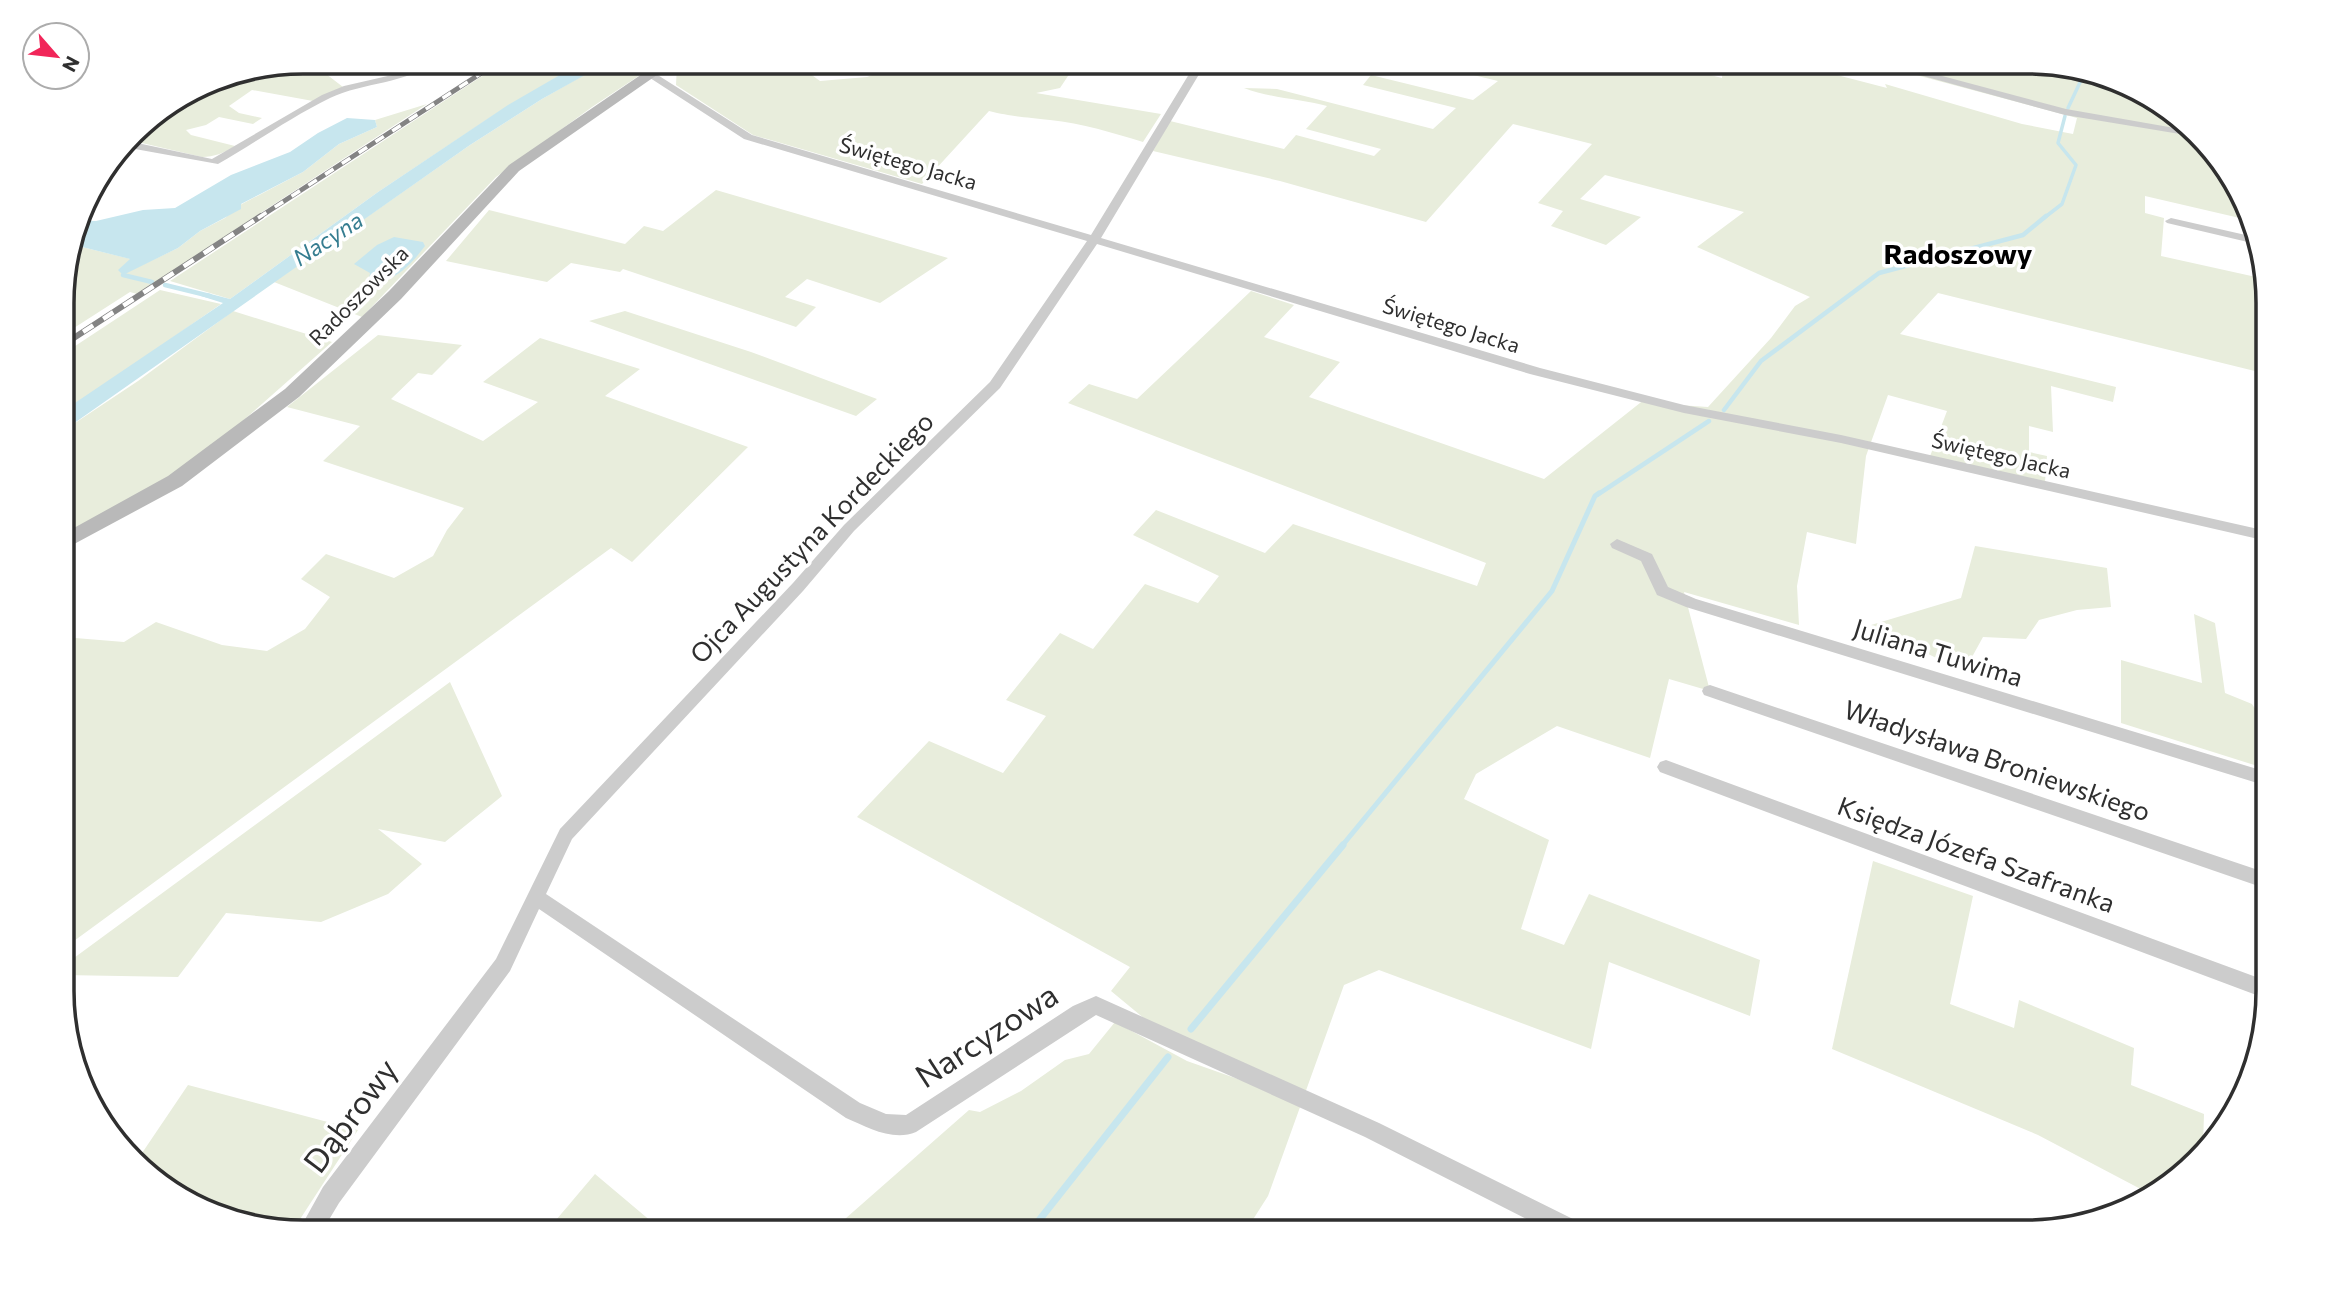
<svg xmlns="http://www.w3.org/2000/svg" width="2329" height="1294" font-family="Commissioner,sans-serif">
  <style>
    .green { fill: #e8eddc }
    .water { fill: #c7e6ee }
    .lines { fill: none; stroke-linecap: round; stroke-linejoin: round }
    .stream-far3 { stroke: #c7e6ee; stroke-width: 3.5 }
    .stream-far2 { stroke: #c7e6ee; stroke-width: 4.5 }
    .stream-far1 { stroke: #c7e6ee; stroke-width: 5 }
    .stream { stroke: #c7e6ee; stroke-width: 7 }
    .street { fill: #ccc; fill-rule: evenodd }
    .secondary { fill: #b9b9b9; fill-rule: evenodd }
    .rail-far1-casing { stroke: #848484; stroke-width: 5 }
    .rail-casing { stroke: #848484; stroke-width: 6 }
    .rail-far1 { stroke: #fff; stroke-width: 3.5; stroke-dasharray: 10; stroke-linecap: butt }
    .rail { stroke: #fff; stroke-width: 4.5; stroke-dasharray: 12; stroke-linecap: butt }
    .labels { text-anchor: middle; stroke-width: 7; stroke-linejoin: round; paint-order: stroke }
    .far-street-label { font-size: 21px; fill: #2f2f2f; stroke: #fff }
    .far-water-label { font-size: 23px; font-style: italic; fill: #357d90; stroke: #fff }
    .street-label { font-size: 26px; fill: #2f2f2f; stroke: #fff }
    .far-district-label { font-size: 28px; font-weight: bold; fill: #000; stroke: #fff }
    .near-street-label { font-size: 32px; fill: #2f2f2f; stroke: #fff }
    .rim { fill: none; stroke: #2f2f2f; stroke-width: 3.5 }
  </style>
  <rect width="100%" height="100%" fill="#fff"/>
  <!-- green -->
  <path class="green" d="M303,61H340L321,70L343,87L313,101L252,90L229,106L239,113L262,118L253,124L219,117L206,125L186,130L191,135L235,146C224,153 214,157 202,157L129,140L143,121L211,79Z
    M505,61H584L497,113L378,192L230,299L170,281Z
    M645,61H661L592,107L496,177L362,317L274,282L470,145L542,99L589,72L621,63L631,67Z
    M680,61H748L759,69L809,73L820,81L867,77L909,61H1078L1060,88L1036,93L1161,114L1143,142C1113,133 1082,123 1050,120C1026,117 1013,117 989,111L922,184L753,135L676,85L677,64Z
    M1416,61H1656L1722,78L1723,62L1731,64L1732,61H1783L1887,88L1885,84L2022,124L2073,134L2077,118L1864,61H2027L2147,93L2210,153L2211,161L2222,164L2227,169L2244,219L2145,196V213L2164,218L2161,256L2265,279L2267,287V374L1938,293L1900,334L2116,387L2113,402L2051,386L2053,432L2029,426V452L2047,456L2045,482L1929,459L1947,411L1888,395L1866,456L1856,544L1807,532L1797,586L1799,625L1684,592L1710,691L1669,679L1650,758L1557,726L1476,774L1464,799L1549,840L1521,929L1564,945L1589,894L1760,960L1750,1016L1609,962L1591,1049L1379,970L1344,985L1268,1196L1245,1232L829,1233L969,1110L980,1112L1021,1091L1065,1060L1089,1054L1115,1022L1187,1061L1269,1090L1157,1029L1111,991L1130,967L857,817L929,741L1003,773L1046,716L1006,700L1060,633L1093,649L1145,584L1198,603L1219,576L1133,535L1156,510L1265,553L1293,524L1477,586L1486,563L1068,403L1089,384L1137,399L1251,291L1294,305L1264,337L1340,362L1309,397L1544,479L1645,399L1664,404L1708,407L1771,338L1795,306L1810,297L1697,247L1744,212L1605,175L1580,199L1641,217L1606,245L1551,226L1563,211L1538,203L1592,144L1513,124L1426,222L1280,181L1153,151L1170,121L1284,149L1296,135L1374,156L1381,149L1306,129L1327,106C1300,99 1270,98 1244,88L1277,89L1433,129L1456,108L1363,85L1371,75L1473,100L1498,81Z
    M427,104L137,294L130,292L63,335V272L73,240L82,247L131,259L119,270L123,274L178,248L200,231L225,218L240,205L303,172L339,144L377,127L375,120Z
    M716,190L948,258L880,303L807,279L785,297L816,307L796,327L623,269L620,272L571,263L547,282L446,261L489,210L625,244L644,226L663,231Z
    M160,290L221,304L63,414V354Z
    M233,311L332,342L202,457L63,537V431L138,381Z
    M625,311L751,352L877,399L856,416L589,321Z
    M378,335L462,345L432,375L418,373L391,399L483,441L538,402L483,382L540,338L640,369L605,396L748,447L632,562L611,548L63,949V637L124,642L156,622L222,645L267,651L305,629L330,597L301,579L326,554L394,578L433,556L447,530L464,508L323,461L360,426L287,407Z
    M1975,546L2107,568L2111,607L2077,610L2039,620L2026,639L1983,637L1972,657L1950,665L1871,625L1961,598Z
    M2194,614L2215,623L2225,693L2252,704L2267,727V769L2121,723V660L2202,683Z
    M450,682L502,796L445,842L378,829L422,864L388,894L321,922L226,913L178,977L63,975V966Z
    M1873,861L1973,896L1950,1004L2014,1028L2019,1000L2134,1048L2131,1085L2204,1114L2203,1145L2152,1195L2038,1135L1832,1049Z
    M188,1085L358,1130L293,1230L182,1201L138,1159Z
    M595,1174L665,1233H545Z"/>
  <!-- water -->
  <path class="water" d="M584,61H610L542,99L470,145L63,431V411L223,303L201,296L207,293L230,299L378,192L508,105Z
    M347,118L375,120L377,127L339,144L303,172L241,204V209L200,231L178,248L123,275L118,270L130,259L82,247L73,240L80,221H96L143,210L175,208L231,175L290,152L318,133Z
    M394,237L423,242L425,246C413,262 392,287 369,280L370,273L354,264L377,245Z"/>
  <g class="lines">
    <!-- stream-far3 -->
    <path class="stream-far3" d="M2068,108L2083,76
      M2044,218L2062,204L2076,165L2058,143L2065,116"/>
    <!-- stream-far2 -->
    <path class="stream-far2" d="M123,275L152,282
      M165,285L210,296
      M1724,410L1761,361L1879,273L2023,235L2046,216
      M1597,495L1709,421"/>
    <!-- stream-far1 -->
    <path class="stream-far1" d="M1341,847L1552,591L1595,496L1599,493"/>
    <!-- stream -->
    <path class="stream" d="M1191,1029L1343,845
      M1029,1233L1168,1057"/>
    <!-- street -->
    <path class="street" d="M424,61H437C406,84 364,82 330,98C291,117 255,143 218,164L124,147L128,141L212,159L322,95L344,86L392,75Z
      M1197,61H1207L1101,238L1540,368L1684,405L1841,435L2267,531V541L1841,443L1684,413L1530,374L1097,244L1000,388L854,531L803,591L572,839L546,894L860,1103L886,1114L906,1115L1073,1006L1096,996L1379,1123L1583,1224L1586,1232H1552L1365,1137L1096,1015L916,1132C893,1142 867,1127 846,1118L539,909L510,971L339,1203L321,1233L298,1232L323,1187L496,959L560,829L793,583L844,525L990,382L1087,241L744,139L647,76V72H653L752,135L1091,235Z
      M1869,61H1886L2066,109L2186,130L2192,136L2065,115Z
      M2171,218L2250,236L2252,243L2167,223L2165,221Z
      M1617,539L1652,554L1668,587L1696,599L2267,772V786L1686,607L1657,595L1641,561L1612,548L1610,544Z
      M1710,685L2267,873V889L1704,695L1702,691L1704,687Z
      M1666,760L2267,981V999L1660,772L1657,767L1660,762Z"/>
    <!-- secondary -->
    <path class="secondary" d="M661,61H677L519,171L401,299L299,397L182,486L63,550V534L168,476L285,389L389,291L509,165Z"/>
    <defs>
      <path id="rail-far1" d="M258,218L500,61"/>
      <path id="rail" d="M63,345L261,216"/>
    </defs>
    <!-- rail-far1 casing -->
    <use href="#rail-far1" class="rail-far1-casing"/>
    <!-- rail casing -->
    <use href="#rail" class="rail-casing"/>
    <!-- rail-far1 -->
    <use href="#rail-far1" class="rail-far1"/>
    <!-- rail -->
    <use href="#rail" class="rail"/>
  </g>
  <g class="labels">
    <!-- far-street labels -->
    <g class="far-street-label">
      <text transform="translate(908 164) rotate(16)" y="7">Świętego Jacka</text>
      <text transform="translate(359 296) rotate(-45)" y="7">Radoszowska</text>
      <text transform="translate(1451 326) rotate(17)" y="7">Świętego Jacka</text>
      <text transform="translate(2001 456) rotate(13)" y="7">Świętego Jacka</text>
    </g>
    <!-- far-water labels -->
    <g class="far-water-label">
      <text transform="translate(328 239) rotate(-33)" y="8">Nacyna</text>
    </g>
    <!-- street labels -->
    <g class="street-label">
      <text transform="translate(812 538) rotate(-46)" y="9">Ojca Augustyna Kordeckiego</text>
      <text transform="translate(1938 653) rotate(17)" y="9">Juliana Tuwima</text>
      <text transform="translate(1997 761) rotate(19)" y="9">Władysława Broniewskiego</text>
      <text transform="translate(1976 855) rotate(20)" y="9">Księdza Józefa Szafranka</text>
    </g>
    <!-- far-district labels -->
    <g class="far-district-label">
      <text x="1958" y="264">Radoszowy</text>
    </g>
    <!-- near-street labels -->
    <g class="near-street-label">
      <text transform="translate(987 1036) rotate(-33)" y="11">Narcyzowa</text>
      <text transform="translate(351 1116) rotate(-53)" y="11">Dąbrowy</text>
    </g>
  </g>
  <!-- crop -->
  <path d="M0 0H2329V1294H0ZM303 74H2027A229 229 0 0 1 2256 303V991A229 229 0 0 1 2027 1220H303A229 229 0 0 1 74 991V303A229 229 0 0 1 303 74Z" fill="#fff" fill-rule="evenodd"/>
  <path class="rim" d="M303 74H2027A229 229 0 0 1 2256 303V991A229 229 0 0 1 2027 1220H303A229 229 0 0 1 74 991V303A229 229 0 0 1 303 74Z"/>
  <!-- north arrow -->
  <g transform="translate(56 56) rotate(118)"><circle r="33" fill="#ffffff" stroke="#acacac" stroke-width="2"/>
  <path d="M0-5L12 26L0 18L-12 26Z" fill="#f12659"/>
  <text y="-10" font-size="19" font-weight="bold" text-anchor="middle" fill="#2f2f2f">N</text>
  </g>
</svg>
